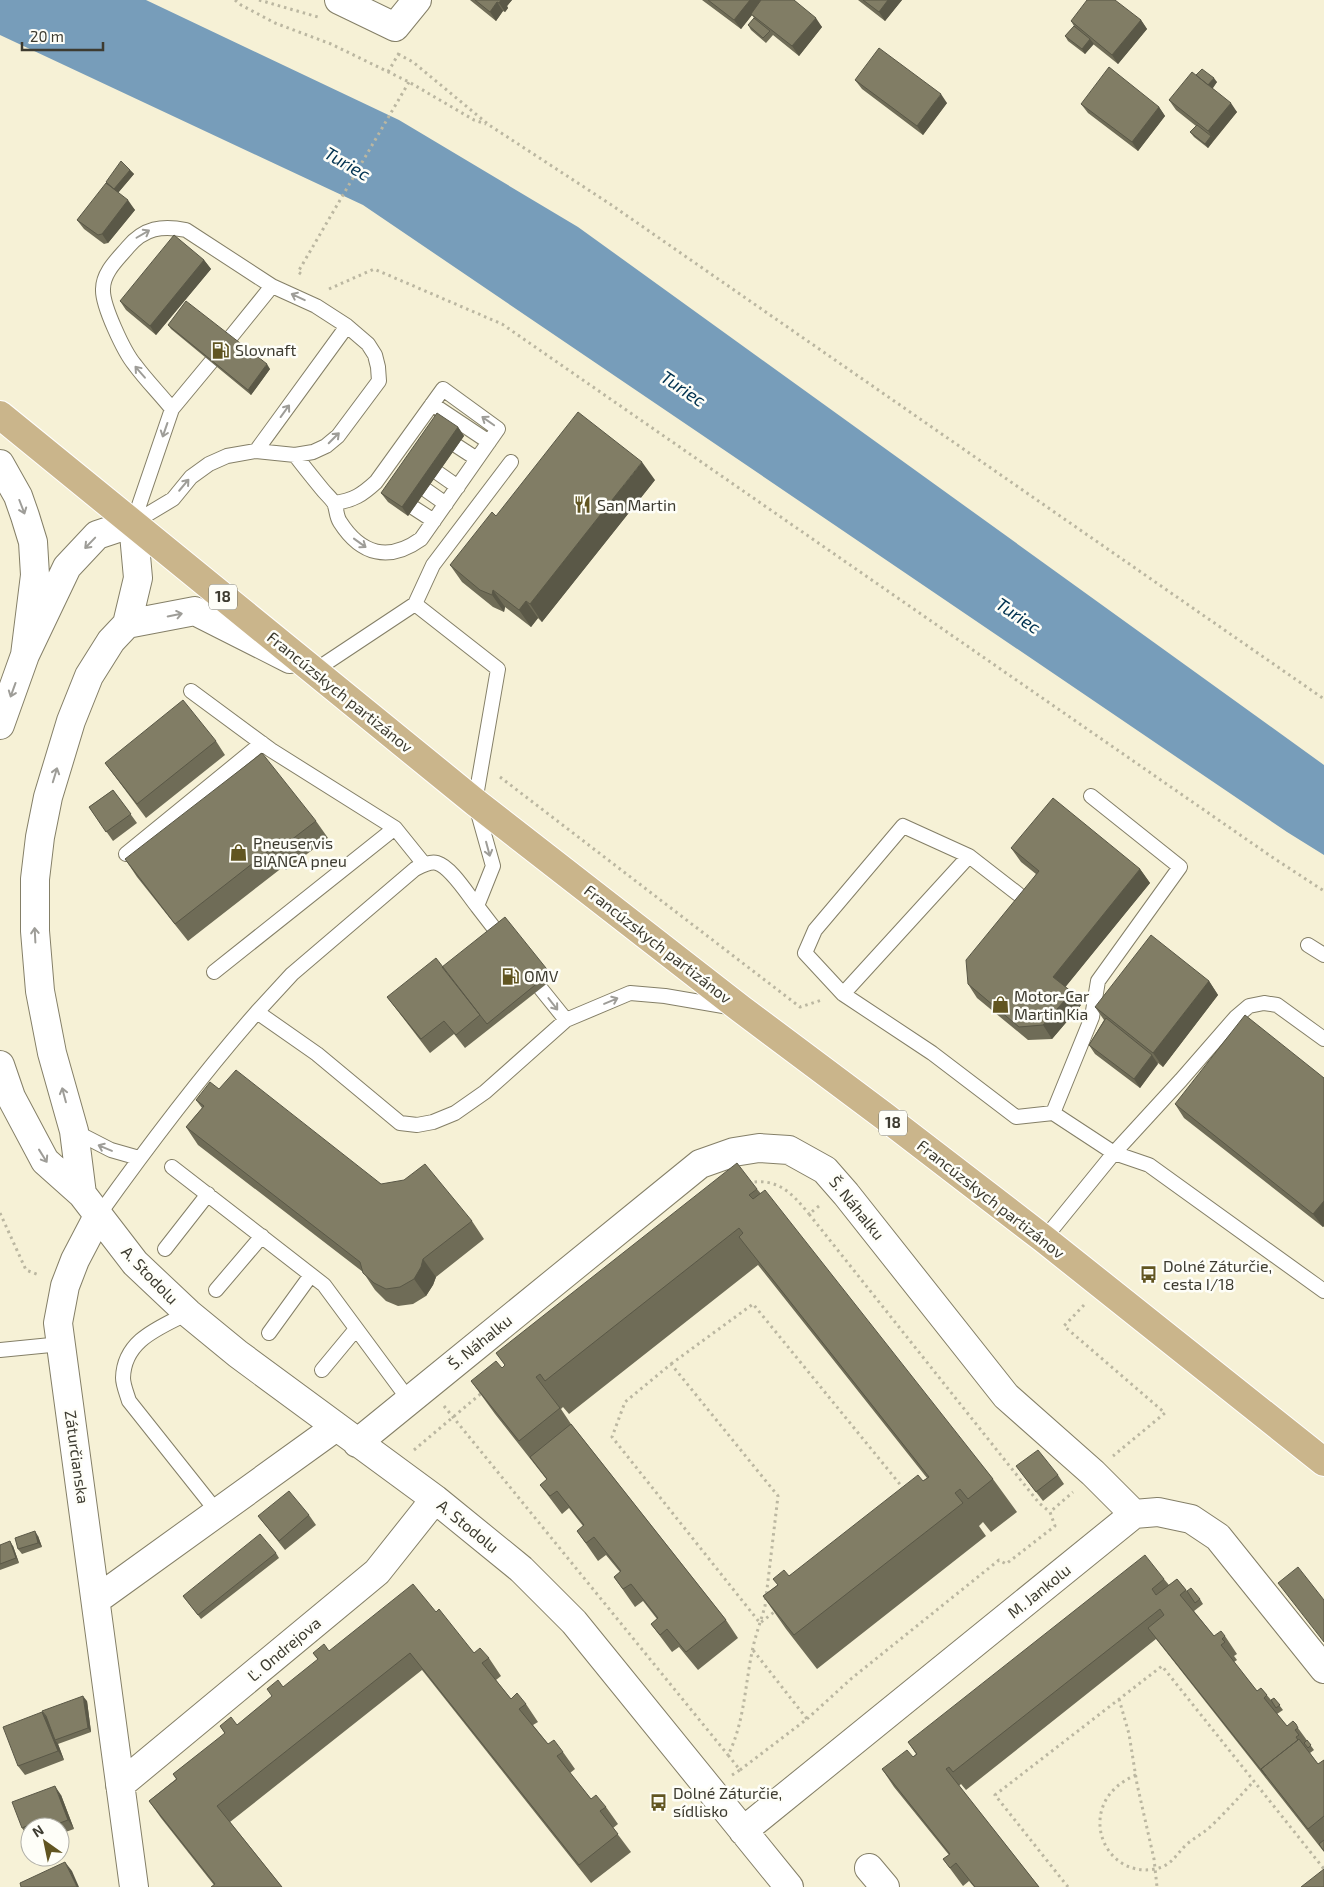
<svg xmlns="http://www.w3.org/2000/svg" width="1324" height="1887" font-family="'Exo 2',sans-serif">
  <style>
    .water { fill: #779dba }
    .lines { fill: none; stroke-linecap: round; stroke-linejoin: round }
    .service-casing { stroke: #847f67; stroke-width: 16 }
    .minor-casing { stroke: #847f67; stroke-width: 30 }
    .primary-casing { stroke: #fff; stroke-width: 30 }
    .path { stroke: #bbb7a1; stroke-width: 3; stroke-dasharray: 2.5 4; stroke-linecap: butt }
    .service { stroke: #fff; stroke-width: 14 }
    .minor { stroke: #fff; stroke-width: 28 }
    .primary { stroke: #cab58b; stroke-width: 28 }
    .wall { fill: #6f6c57 }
    .shaded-wall { fill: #5a5847 }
    .building { fill: #817d65; stroke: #5a5847 }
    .oneway { stroke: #9e9d98 }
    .labels { text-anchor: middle; stroke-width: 5; stroke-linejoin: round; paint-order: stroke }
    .shield { fill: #fefef8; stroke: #77766c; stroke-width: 1 }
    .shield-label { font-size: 15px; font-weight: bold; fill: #3d3b30 }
    .poi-label { font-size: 16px; fill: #3d3b30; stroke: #fefef8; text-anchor: start }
    .street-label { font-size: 16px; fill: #3d3b30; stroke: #fefef8 }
    .water-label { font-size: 18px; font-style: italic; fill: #013250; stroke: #fefef8 }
  </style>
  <rect width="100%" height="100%" fill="#f6f1d6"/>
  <!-- water -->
  <path class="water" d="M0,0H146L399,120L578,227L1324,765V855L1287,832L363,205L0,35Z"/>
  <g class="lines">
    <defs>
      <path id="service" d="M230,338L272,286L316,306L347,326L256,451
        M211,362L172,409L133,523L173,499L191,477L209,464L227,456L256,451L295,455L313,452L326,446L338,436L379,381L378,367L375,355L368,344L347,326
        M432,404L489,442
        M172,409C160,394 146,380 135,365C124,352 102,305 103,289C103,272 118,259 128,247C144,228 162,225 186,230L272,286
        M457,446L477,459
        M295,455C304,467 313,478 322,489C325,493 331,498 334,503C337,509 336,516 340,522C361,555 389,562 421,539L498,429L443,389L376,482C363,494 353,501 334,503
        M438,473L458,487
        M426,490L446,504
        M414,508L434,521
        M415,604L433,565L511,462
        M314,671L415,604L498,669L475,802L493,866L477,906L504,941
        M191,691L271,750L395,828L424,864
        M126,854L262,743
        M969,856L843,994L805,953L815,930L903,826L969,856L1018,894
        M1308,945L1324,955
        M214,972L395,828
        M529,974L566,1020
        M843,994L932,1053L1016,1117L1053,1113L1114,1153L1149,1165L1324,1291
        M257,1012L292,974L415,869C421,866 430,861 437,863C451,867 468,895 477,906
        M1053,1113L1092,1017L1098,981L1180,867L1091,796
        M74,1131L111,1150L139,1158
        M172,1167L324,1285L409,1400
        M98,1216C148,1146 200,1077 257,1012L317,1054L400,1123L417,1125L433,1122L455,1113L485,1092L566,1020L630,993L665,996L729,1007
        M1044,1239L1114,1153L1181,1080L1236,1017L1249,1006L1264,1003L1277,1005L1324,1039
        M165,1249L208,1194
        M216,1290L262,1236
        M188,1313C159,1328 124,1340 123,1378C123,1385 127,1394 129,1401L218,1513
        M269,1333L311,1275
        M0,1350L61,1344
        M322,1370L356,1329"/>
      <path id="minor" d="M339,0L395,27L417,0
        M0,464L18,496L25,516L33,542L35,575L25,655L0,725
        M127,624L195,611L290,659
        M25,655L67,567L97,535L133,523L138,578L127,624L111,641L89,676L71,721L48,797L40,837L35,879V931L40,991L52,1053L74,1131L82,1194
        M0,1065L11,1097L45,1161L82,1194L135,1263L188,1313L238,1354L435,1499L521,1569L574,1622L789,1887
        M98,1216L75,1260L65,1286L58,1323L134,1887
        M357,1443L700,1164L734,1152L759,1148L789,1150L825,1170L846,1194L1006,1396L1093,1473L1134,1514
        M96,1600L336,1427
        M120,1785L377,1572L435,1499
        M743,1831L1134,1514L1158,1512L1191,1519L1218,1537L1324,1669
        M869,1868L885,1887"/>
      <path id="primary" d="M0,415L475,802L741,1009L884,1116L1044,1239L1324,1462"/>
    </defs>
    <!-- service casing -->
    <use href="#service" class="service-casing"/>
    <!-- minor casing -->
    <use href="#minor" class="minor-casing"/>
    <!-- primary casing -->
    <use href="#primary" class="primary-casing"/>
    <!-- path -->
    <path class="path" d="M235,0L241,5L275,23L331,44L409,82L474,120L486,124
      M259,0L318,17
      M398,54L413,62L489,125L610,204L1324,699
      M388,72L399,53
      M301,274L298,272L409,82
      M329,289L374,269L502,324L1272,857L1324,891
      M500,777L800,1007L822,1000
      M748,1183C777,1177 792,1193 809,1214
      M819,1206L809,1214L1039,1503L1050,1512
      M0,1213L26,1270L39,1275
      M1084,1305L1064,1326L1165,1413L1113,1456
      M671,1364L753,1304L903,1488L902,1490
      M444,1406L728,1755
      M414,1450L484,1391
      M1119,1699L1129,1734L1137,1784L1154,1859L1157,1887
      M807,1719L852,1678L999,1560L1006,1564L1055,1526L1050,1512L1073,1492
      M740,1770L807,1719L753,1650
      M732,1775L740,1770L728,1755C744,1724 745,1686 752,1652C755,1636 761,1621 765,1606L778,1496L671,1364L625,1402L612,1437L760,1623L778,1609
      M1136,1775C1073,1801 1101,1879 1155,1869C1172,1866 1176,1854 1187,1844C1194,1838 1202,1834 1209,1828C1225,1813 1239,1797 1254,1781
      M1068,1887L995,1795L1162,1666L1324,1869"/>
    <!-- service -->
    <use href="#service" class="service"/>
    <!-- minor -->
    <use href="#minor" class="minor"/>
    <!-- primary -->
    <use href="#primary" class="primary"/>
  </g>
  <!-- wall -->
  <path class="wall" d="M470,0H512L507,6L508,8L505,12L503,11L496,21Z
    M702,0H794L822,27L799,56L773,35L766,43L751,30L748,25L754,18L752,15L741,29Z
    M858,0H902L885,21Z
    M1141,20L1147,29L1118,64L1093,44L1085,54L1068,41L1065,36L1074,26L1071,21Z
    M1196,75L1217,82L1212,88L1237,112L1208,148L1194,137L1190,132L1196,126L1176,110L1169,100Z
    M855,80L947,103L923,135L862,89Z
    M1081,104L1159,107L1165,116L1138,151L1088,113Z
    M130,170L134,174L118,193L135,210L108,243L104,244L84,229L77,220L107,184L106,182Z
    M204,260L211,269L156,335L126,310L120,301Z
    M168,325L270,369L251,395L171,329Z
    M458,427L464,436L408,516L388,502L381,493Z
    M655,480L542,622L538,618L531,627L505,607L504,612L493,607L462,582L450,565L496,516Z
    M216,741L225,755L146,818L105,763Z
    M113,790L137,823L113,841L89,807Z
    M316,821L328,838L286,870L283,867L188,941L137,877L125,859Z
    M1011,848L1140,869L1150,883L1065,987L1081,1005L1052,1039L1028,1040L977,998L968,984L1036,874L1021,862Z
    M442,967L550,973L554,978L465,1048L454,1034L430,1053L397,1010L387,997Z
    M1209,981L1218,995L1163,1067L1158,1063L1140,1088L1095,1054L1089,1045L1104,1020L1095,1007Z
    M1324,1078V1226L1323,1227L1184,1118L1175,1104Z
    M219,1089L381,1184L472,1221L484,1239L436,1277L433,1285L426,1296L413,1304L398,1306L386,1301L375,1290L363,1272L198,1145L186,1127L202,1108L196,1100Z
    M757,1189L993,1479L1017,1512L991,1532L983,1522L979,1526L986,1536L817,1669L786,1629L763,1596L789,1576L927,1478L758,1265L569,1414L563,1407L561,1409L571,1424L726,1620L738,1638L698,1670L679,1647L672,1652L651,1624L657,1619L643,1601L635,1607L614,1577L620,1572L606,1555L598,1561L577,1531L583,1526L569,1508L562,1514L540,1485L547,1480L495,1414L471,1381L502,1368L505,1365L496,1353Z
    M1016,1466L1058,1475L1064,1484L1043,1501Z
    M309,1515L316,1525L285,1550L258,1516Z
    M38,1536L42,1547L22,1554L18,1549Z
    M0,1545L13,1546L19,1563L0,1570Z
    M276,1553L279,1558L201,1619L183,1596Z
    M1164,1579L1169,1585L1177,1579L1187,1591L1200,1599L1203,1604L1194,1611L1214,1636H1225L1237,1654L1234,1656L1237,1660L1234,1662L1257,1691L1261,1688L1271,1700L1274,1698L1283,1710L1277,1714L1287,1726L1298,1728L1314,1750L1310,1753L1318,1764L1324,1760V1852L1156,1639L966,1790L961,1784L959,1786L1039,1887H974L969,1881L963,1886L943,1859L949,1855L894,1787L882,1769L913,1757L916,1754L908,1742Z
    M436,1612L474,1653L489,1658L501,1676L496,1680L511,1699L526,1704L538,1722L533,1725L548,1744L563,1752L575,1769L570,1773L591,1799L606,1807L618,1824L613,1828L631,1852L591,1883L422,1670L230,1822L282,1887L214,1885L161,1818L149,1801L176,1779L173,1774L225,1734L220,1726L237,1725L318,1660L313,1653L329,1651Z
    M87,1701L91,1732L58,1744L64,1760L25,1775L18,1766L42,1712Z
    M61,1795L74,1829L60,1834V1827H30V1836L28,1837L22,1828Z"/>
  <!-- shaded-wall -->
  <path class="shaded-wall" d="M501,0H512L507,6L508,8L505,12L499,3Z
    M750,0H763V1L741,29L734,20Z
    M888,0H902L885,21L879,12Z
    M497,2L503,11L496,21L490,12Z
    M816,18L822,27L799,56L792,46Z
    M1141,20L1147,29L1118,64L1112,55Z
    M1090,39L1094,44L1085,54L1082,49Z
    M1214,78L1217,82L1211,91L1207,86Z
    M941,94L947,103L923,135L917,126Z
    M1231,103L1237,112L1214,140L1208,131Z
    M1159,107L1165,116L1138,151L1132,142Z
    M1211,136L1214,140L1208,148L1205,144Z
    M130,170L134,174L117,194L114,189Z
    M128,200L135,210L108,243L102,234Z
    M204,260L211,269L156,335L150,326Z
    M267,364L270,369L251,395L248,390Z
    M458,427L464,436L408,516L402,507Z
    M642,462L655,480L542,622L530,604Z
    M493,590L505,607L504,612L492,595Z
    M526,601L538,618L531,627L519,610Z
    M1140,869L1150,883L1063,990L1053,977Z
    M1209,981L1218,995L1163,1067L1153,1053Z
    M1072,992L1081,1005L1052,1039L1043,1025Z
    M1152,1055L1158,1064L1140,1088L1134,1079Z
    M1324,1201V1226L1323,1227L1313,1214Z
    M423,1259L436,1277L433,1285L426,1296L414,1279Z
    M35,1531L38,1536L42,1547L38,1543Z
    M10,1541L13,1546L19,1563L16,1558Z
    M83,1696L87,1701L91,1732L88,1728Z
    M42,1712L49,1721L55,1740L58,1744L64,1760L58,1751Z
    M55,1786L61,1795L74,1829L68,1820Z
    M65,1862L72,1871L79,1887H77Z"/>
  <!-- building -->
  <path class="building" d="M475,0H501L499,3L497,2L490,12Z
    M708,0H750L734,20Z
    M761,0H794L816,18L792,46L751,14Z
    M863,0H888L879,12Z
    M1087,0H1115L1141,20L1112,55L1071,21Z
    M754,18L770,31L763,38L748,25Z
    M1074,26L1090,39L1082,49L1065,36Z
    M879,48L941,94L917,126L855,80Z
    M1109,67L1159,107L1132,142L1081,104Z
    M1202,69L1214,78L1208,85L1196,75Z
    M1192,72L1231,103L1208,131L1169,100Z
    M1197,125L1211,136L1205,144L1190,132Z
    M121,161L130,170L114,189L106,182Z
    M106,183L128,200L102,234L98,235L77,220Z
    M174,235L204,260L150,326L120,301Z
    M186,301L267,364L248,390L168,325Z
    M578,412L642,462L530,604L526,601L519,610L493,590L492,595L480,590L450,565L492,512L496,516Z
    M437,413L458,427L402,507L381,493Z
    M183,700L216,741L137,804L105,763Z
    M262,753L316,821L274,853L271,849L175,924L125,859Z
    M113,790L131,814L106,832L89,807Z
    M1053,798L1140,869L1053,977L1072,992L1043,1025L1019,1027L968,984L966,960L1039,871L1011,848Z
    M505,917L550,973L487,1024L442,967Z
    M1151,935L1209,981L1153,1053L1095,1007Z
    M436,958L480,1015L456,1035L444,1021L421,1039L387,997Z
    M1245,1015L1324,1078V1201L1313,1214L1175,1104Z
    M1106,1018L1152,1055L1134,1079L1089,1045Z
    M236,1070L381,1184L404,1180L425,1164L472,1221L423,1259L421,1267L414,1279L400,1287L386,1289L374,1283L363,1273L360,1262L186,1127L204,1106L196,1100L210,1082L219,1089Z
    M737,1163L757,1189L749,1195L753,1199L765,1190L993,1479L968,1499L960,1489L955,1493L963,1503L794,1635L763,1596L778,1585L773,1579L784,1570L789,1576L918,1475L923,1481L929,1477L739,1237L743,1233L739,1228L545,1381L540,1374L536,1377L560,1408L519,1441L471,1381L496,1361L502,1368L505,1365L496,1353Z
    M571,1424L726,1620L686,1652L667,1629L660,1635L651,1624L658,1618L631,1584L623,1589L614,1577L621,1571L594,1537L586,1543L577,1531L584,1525L557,1491L550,1496L540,1485L547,1479L530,1457Z
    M1038,1450L1058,1475L1036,1492L1016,1466Z
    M289,1491L309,1515L279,1541L258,1516Z
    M35,1531L38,1543L18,1549L15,1538Z
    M260,1534L276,1553L198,1615L183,1596Z
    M10,1541L16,1558L0,1564V1545Z
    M1145,1555L1164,1579L1152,1589L1156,1595L1177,1579L1186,1590L1180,1595L1214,1636L1221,1631L1225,1636L1222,1639L1225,1642L1221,1645L1257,1691L1261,1688L1267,1695L1264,1698L1287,1726L1293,1721L1296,1724L1298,1728L1295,1730L1299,1735L1296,1737L1298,1740L1261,1769L1266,1776L1148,1628L1164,1615L1160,1609L953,1772L949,1767L946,1769L1039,1887H975L956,1863L950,1868L943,1859L950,1854L882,1769L907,1750L913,1757L917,1754L908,1742Z
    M1298,1567L1324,1600V1642L1278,1583Z
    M413,1584L436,1612L439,1609L474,1653L480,1648L489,1658L482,1663L511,1699L517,1693L526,1704L519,1709L548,1744L554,1740L563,1752L557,1756L591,1799L596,1795L606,1807L600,1811L618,1834L579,1865L410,1653L217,1806L282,1887H211L215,1884L149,1801L177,1779L173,1774L225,1733L220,1726L231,1717L237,1725L272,1696L267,1689L278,1680L283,1687L318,1659L313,1653L324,1644L329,1651Z
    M1191,1588L1200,1599L1195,1603L1187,1591Z
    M83,1696L88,1728L55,1740L46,1716L42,1711Z
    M1274,1698L1280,1705L1276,1708L1271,1700Z
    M42,1712L58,1751L18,1766L3,1727Z
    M1299,1739L1318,1764L1324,1760V1816L1308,1829L1261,1769Z
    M1307,1740L1311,1745L1308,1748L1304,1743Z
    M55,1786L68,1820L49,1827H30L29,1825L22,1828L12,1802Z
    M1324,1840V1851L1319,1844Z
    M65,1862L77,1887H21L20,1883Z
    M1324,1869V1887H1301Z"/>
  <!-- one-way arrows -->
  <defs><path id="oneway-shaft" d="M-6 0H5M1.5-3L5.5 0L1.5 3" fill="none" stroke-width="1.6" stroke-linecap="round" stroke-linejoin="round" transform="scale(1.25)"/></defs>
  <g class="oneway">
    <use href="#oneway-shaft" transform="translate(143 234) rotate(-30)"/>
    <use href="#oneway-shaft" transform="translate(298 297) rotate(-155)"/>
    <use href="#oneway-shaft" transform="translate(140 372) rotate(-131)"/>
    <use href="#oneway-shaft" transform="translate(285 411) rotate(-54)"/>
    <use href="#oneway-shaft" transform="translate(488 421) rotate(-145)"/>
    <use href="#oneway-shaft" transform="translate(165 430) rotate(109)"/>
    <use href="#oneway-shaft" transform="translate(334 438) rotate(-45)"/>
    <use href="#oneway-shaft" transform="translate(184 485) rotate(-50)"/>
    <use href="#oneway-shaft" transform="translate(22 507) rotate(69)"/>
    <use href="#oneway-shaft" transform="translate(90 543) rotate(134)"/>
    <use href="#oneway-shaft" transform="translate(360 543) rotate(36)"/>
    <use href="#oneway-shaft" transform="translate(175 615) rotate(-11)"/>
    <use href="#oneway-shaft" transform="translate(13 690) rotate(110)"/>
    <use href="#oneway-shaft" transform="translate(55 775) rotate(-73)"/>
    <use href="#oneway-shaft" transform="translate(488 849) rotate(75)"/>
    <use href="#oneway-shaft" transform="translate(35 935) rotate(-93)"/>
    <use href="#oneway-shaft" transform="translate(611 1001) rotate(-23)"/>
    <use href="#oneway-shaft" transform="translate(553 1004) rotate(52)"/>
    <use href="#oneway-shaft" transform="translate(64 1095) rotate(-105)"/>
    <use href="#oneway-shaft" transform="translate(105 1148) rotate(-157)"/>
    <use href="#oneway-shaft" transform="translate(43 1156) rotate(58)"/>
  </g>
  <!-- icons -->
  <defs>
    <symbol id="fuel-bare" viewBox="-9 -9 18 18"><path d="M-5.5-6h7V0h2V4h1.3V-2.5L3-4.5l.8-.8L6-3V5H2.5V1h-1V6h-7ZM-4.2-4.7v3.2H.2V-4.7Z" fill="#615521" stroke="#fefef8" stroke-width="2.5" paint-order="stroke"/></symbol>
    <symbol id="restaurant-bare" viewBox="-9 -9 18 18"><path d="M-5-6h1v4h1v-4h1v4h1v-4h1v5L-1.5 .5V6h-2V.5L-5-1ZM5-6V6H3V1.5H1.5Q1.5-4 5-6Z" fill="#615521" stroke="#fefef8" stroke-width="2.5" paint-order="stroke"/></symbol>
    <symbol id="shop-bare" viewBox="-9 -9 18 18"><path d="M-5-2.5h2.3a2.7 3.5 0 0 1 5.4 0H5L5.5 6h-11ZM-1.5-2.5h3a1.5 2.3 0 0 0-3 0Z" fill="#615521" stroke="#fefef8" stroke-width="2.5" paint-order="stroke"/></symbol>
    <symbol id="bus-bare" viewBox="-9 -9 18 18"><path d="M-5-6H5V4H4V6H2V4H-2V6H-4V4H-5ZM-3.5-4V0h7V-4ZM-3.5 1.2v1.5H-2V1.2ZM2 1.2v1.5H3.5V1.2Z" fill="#615521" stroke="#fefef8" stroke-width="2.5" paint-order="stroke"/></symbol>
  </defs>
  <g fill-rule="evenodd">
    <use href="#fuel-bare" x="208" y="338" width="25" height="25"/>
    <use href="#restaurant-bare" x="570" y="492" width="25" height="25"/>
    <use href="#shop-bare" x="226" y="840" width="25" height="25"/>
    <use href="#fuel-bare" x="498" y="964" width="25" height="25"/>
    <use href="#shop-bare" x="988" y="992" width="25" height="25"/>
    <use href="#bus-bare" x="1136" y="1262" width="25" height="25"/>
    <use href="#bus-bare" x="646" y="1790" width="25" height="25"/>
  </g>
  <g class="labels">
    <!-- shield labels -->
    <g class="shield">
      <rect x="209" y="584.5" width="28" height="25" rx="4"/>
      <rect x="879" y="1110.5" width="28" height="25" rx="4"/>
    </g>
    <g class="shield-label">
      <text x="223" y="602">18</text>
      <text x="893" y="1128">18</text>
    </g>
    <!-- poi labels -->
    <g class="poi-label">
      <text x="235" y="356">Slovnaft</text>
      <text x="597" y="511">San Martin</text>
      <text x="253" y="849">Pneuservis<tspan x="253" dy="18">BIANCA pneu</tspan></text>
      <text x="524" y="982">OMV</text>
      <text x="1014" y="1002">Motor-Car<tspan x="1014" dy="18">Martin Kia</tspan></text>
      <text x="1163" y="1272">Dolné Záturčie,<tspan x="1163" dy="18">cesta I/18</tspan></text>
      <text x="673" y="1799">Dolné Záturčie,<tspan x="673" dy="18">sídlisko</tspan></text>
    </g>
    <!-- street labels -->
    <g class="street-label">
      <text transform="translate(340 692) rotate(39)" y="6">Francúzskych partizánov</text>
      <text transform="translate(658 944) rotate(38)" y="6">Francúzskych partizánov</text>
      <text transform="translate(991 1199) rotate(38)" y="6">Francúzskych partizánov</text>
      <text transform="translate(857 1208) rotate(51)" y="6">Š. Náhalku</text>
      <text transform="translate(150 1275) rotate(46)" y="6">A. Stodolu</text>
      <text transform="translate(480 1342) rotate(-39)" y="6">Š. Náhalku</text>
      <text transform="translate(77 1457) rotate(82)" y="6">Záturčianska</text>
      <text transform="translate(468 1526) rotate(39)" y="6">A. Stodolu</text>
      <text transform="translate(1039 1591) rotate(-39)" y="6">M. Jankolu</text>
      <text transform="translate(284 1649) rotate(-40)" y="6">Ľ. Ondrejova</text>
    </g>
    <!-- water labels -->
    <g class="water-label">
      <text transform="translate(347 164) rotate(30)" y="6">Turiec</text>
      <text transform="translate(683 389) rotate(34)" y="6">Turiec</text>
      <text transform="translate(1018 616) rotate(34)" y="6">Turiec</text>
    </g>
  </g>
  <!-- north arrow -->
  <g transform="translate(45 1842) rotate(327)"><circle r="24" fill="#fefef8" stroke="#b1b0a8"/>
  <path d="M0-4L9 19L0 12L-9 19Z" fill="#615521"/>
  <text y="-8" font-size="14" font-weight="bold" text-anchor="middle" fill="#3d3b30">N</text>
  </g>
  <!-- scale -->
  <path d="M22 42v8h81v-8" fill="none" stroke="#3d3b30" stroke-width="2.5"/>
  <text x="30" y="42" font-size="15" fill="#3d3b30" stroke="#fefef8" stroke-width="4" paint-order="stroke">20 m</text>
</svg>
